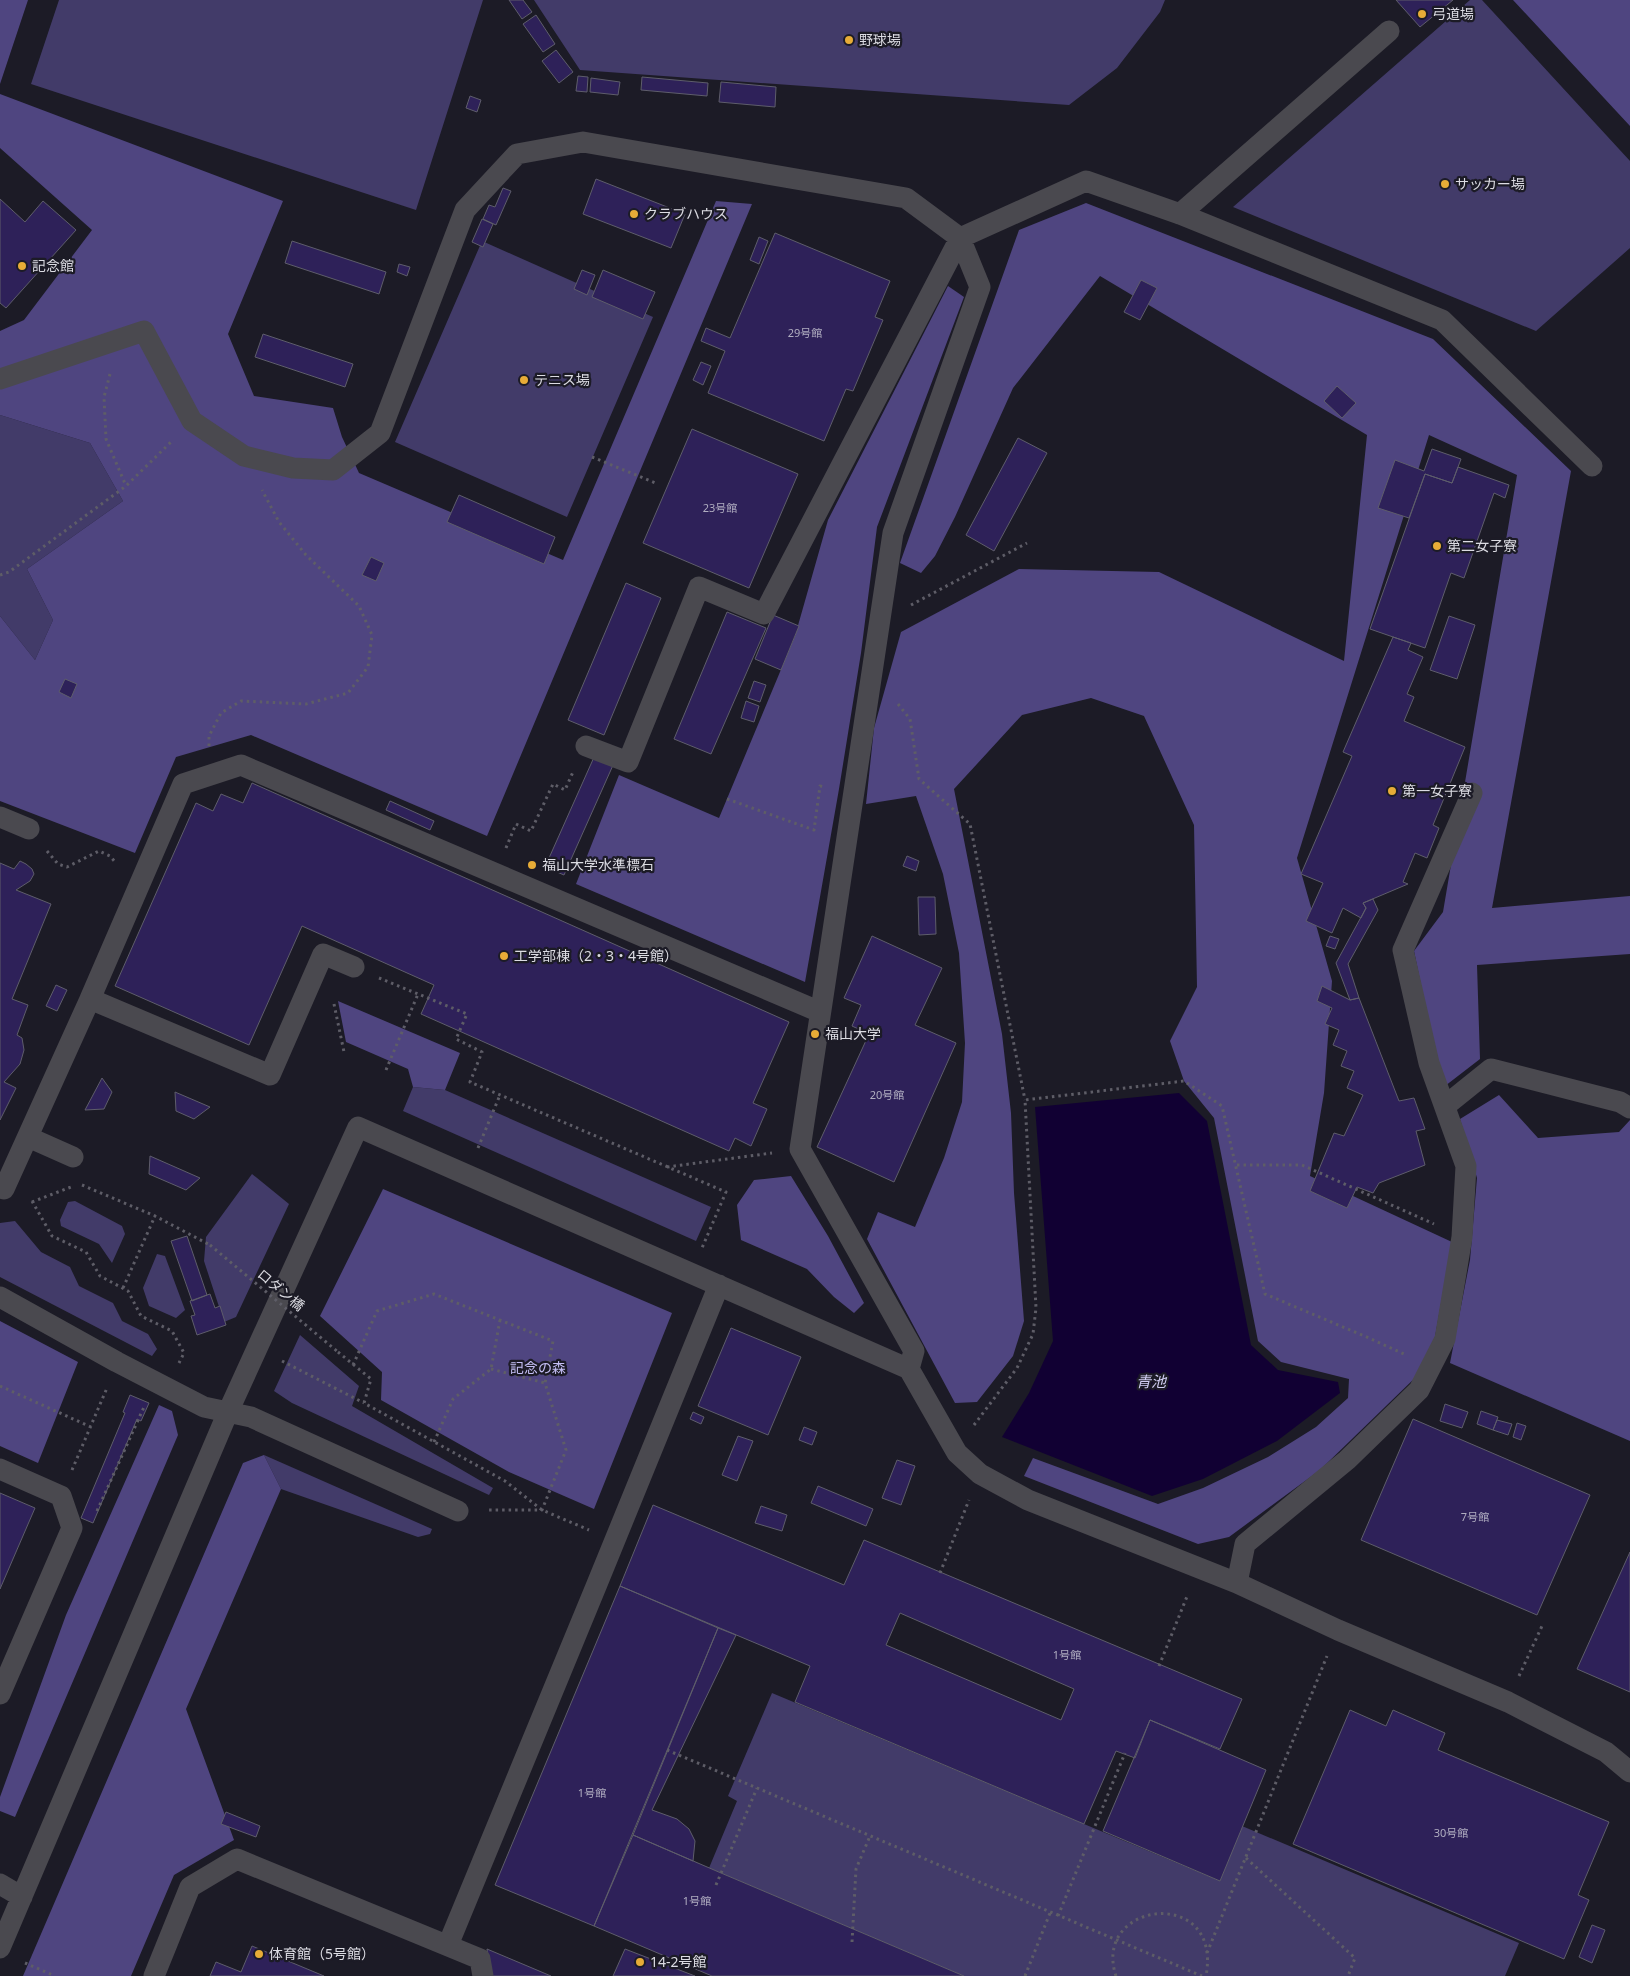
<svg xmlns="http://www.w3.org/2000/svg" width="1630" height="1976" font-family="'Noto Sans','Noto Sans JP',sans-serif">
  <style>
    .green { fill: #423b69 }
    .forest { fill: #4f4580 }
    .water { fill: #103 }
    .building { fill: #2e2159; stroke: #5e5d6b; fill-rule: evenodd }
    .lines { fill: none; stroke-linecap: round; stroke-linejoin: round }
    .path { stroke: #5e5d67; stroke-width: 3; stroke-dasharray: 2.5 4; stroke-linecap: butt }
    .service { stroke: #4a494f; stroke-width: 21 }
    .path-bridge { stroke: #5e5d67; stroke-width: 3; stroke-dasharray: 2.5 4; stroke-linecap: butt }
    .poi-dot { fill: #e7ac37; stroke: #1c1b26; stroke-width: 2 }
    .labels { text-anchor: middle; stroke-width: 4.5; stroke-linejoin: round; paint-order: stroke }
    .number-label { font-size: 11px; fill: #b0adc0 }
    .poi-label { font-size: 14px; fill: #dcdce3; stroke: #1c1b26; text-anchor: start }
    .street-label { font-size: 14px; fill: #dcdce3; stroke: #1c1b26 }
    .park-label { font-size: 14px; fill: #c5bff5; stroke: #1c1b26 }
    .water-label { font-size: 15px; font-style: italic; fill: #d1cef2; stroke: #1c1b26 }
  </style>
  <rect width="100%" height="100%" fill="#1c1b26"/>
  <!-- green -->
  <path class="green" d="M59,0H483L416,210L31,84Z
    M534,0H1165L1160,12L1117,68L1069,105L580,70Z
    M1470,0H1482L1630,161V248L1536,331L1233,207Z
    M482,241L653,317L567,517L395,442Z
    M0,415L90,443L123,501L27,569L53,620L35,660L0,616Z
    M413,1087L445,1090L711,1207L696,1241L403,1111Z
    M252,1174L289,1204L236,1317L224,1322L204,1261L206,1237Z
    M75,1201L122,1226L125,1234L112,1263L99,1244L61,1226L60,1220L68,1202Z
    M15,1221L41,1252L70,1267L79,1286L113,1303L122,1321L148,1334L157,1349L152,1356L0,1277V1223Z
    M157,1254L165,1256L185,1310L176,1318L149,1306L143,1288Z
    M300,1335L359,1386L352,1406L493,1488L489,1495L292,1403L274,1391Z
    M264,1455L432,1529L430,1534L418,1537L281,1489Z
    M772,1693L1220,1881L1242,1826L1519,1943L1505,1976H964L709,1868L737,1801L728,1796Z"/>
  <!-- forest -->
  <path class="forest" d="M0,0H28L0,84Z
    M1513,0H1630V126Z
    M0,94L283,201L228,334L254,396L333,408L342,437L359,473L563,560L716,201L752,204L487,836L251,735L176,757L135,853L0,801V616L35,660L53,620L27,569L123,501L90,443L0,415V331L24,320L92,230L0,148Z
    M1086,203L1433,339L1571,471L1492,908L1630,896V954L1477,965L1480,1059L1445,1086L1437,1062L1414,951L1443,912L1517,475L1429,435L1297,858L1332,981L1324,1093L1310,1176L1452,1242L1435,1337L1419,1374L1320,1470L1229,1537L1198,1544L1024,1476L1033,1458L1158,1504L1203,1488L1268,1457L1316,1427L1348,1398L1349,1379L1281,1362L1258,1341L1214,1118L1184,1081L1170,1041L1197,987L1194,825L1144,716L1091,698L1022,715L954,789L1002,1034L1011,1113L1014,1193L1024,1321L1013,1356L977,1402L955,1403L867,1239L878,1212L915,1227L944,1158L962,1102L965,1043L959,953L943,874L916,796L866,804L874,728L901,632L1019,569L1159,572L1344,661L1367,435L1100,276L1013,388L955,517L935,556L921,573L900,563L1019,230Z
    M948,286L964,297L877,527L861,653L839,789L805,982L576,884L619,775L719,818L795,636L828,520Z
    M338,1001L460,1053L445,1090L413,1087L408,1069L346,1042Z
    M1499,1095L1538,1138L1619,1132L1630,1120V1441L1450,1363L1470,1260L1477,1178L1460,1119Z
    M791,1176L828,1236L864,1303L854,1313L834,1297L807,1269L741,1240L737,1205L754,1180Z
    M383,1189L672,1313L594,1509L509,1472L381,1400L382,1372L320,1316Z
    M0,1321L78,1362L38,1463L0,1446Z
    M159,1405L172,1411L178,1435L15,1817L0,1811V1797L66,1615Z
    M264,1455L281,1489L186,1709L234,1840L174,1875L131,1976H23L243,1463Z"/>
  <!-- water -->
  <path class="water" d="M1179,1093L1207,1121L1251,1345L1278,1370L1338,1382L1340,1393L1277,1441L1203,1479L1152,1496L1002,1437L1029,1393L1053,1341L1035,1107Z"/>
  <!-- building -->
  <path class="building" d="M509,0H523L532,12L522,19Z
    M1396,0H1453L1420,27Z
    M536,15L555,44L543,52L523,24Z
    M556,50L573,72L559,83L542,61Z
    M578,76L588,77L587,92L576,91Z
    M642,77L708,83L707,96L641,90Z
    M591,78L620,82L618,95L590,92Z
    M721,82L776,87L775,107L719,102Z
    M470,96L481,100L477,112L466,108Z
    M596,179L685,214L671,248L583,214Z
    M503,188L511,191L496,225L483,219L489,205L495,207Z
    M0,199L25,222L43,201L76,230L6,308L0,303Z
    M482,219L493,224L483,247L472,242Z
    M775,233L890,281L875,317L883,320L853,391L846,389L824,441L708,393L725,351L701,341L706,328L730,338Z
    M759,237L768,241L759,264L750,260Z
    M292,241L386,272L379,294L285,263Z
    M399,264L410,267L407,276L397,272Z
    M582,270L595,275L587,295L574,289Z
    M603,270L655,292L643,319L592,297Z
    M1141,280L1157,288L1140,320L1124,312Z
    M263,334L353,364L345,387L255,357Z
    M701,362L711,366L703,385L693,380Z
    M1337,386L1356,403L1342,418L1324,401Z
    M692,429L798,474L749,588L643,543Z
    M1018,438L1047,453L994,551L966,535Z
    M1432,449L1461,459L1452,483L1425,474L1409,518L1378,508L1395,460L1424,471Z
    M1458,467L1509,485L1505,498L1494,493L1464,578L1451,573L1425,648L1370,629L1425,474L1452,483Z
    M459,495L555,537L544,564L447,522Z
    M371,557L384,563L376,581L362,575Z
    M626,583L661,598L604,735L568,720Z
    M727,612L766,628L711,754L674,739Z
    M773,615L799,626L781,670L755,659Z
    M1449,616L1475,625L1457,679L1430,670Z
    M1393,637L1411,643L1408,650L1423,657L1407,694L1414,697L1404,721L1465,747L1433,825L1439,828L1427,858L1415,853L1403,882L1408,884L1363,903L1366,908L1361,918L1343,908L1332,933L1306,921L1323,883L1301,874L1352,756L1343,752Z
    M65,679L77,684L71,698L59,692Z
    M754,681L766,685L760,702L748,698Z
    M746,701L759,706L754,722L741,718Z
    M599,746L618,754L564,875L545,867Z
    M252,783L789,1022L753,1103L767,1109L751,1146L735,1138L729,1151L421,1014L434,985L302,926L249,1045L115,986L196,803L213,811L221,794L243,803Z
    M390,801L434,821L430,830L386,810Z
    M907,856L919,861L916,871L903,866Z
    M20,861L26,864L32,869L34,874L30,881L16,890L51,904L12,999L28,1005L17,1035L22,1038L24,1050L20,1064L4,1082L16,1088L0,1120V863L14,869Z
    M918,897H935L936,934L919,935Z
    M1373,899L1378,910L1348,964L1359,998L1350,1000L1336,963L1366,908L1363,903Z
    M872,936L942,968L915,1025L956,1043L894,1182L817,1147L869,1034L852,1026L861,1005L844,998Z
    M1330,936L1339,939L1335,949L1326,946Z
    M56,985L67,990L57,1011L46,1006Z
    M1322,986L1350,1000L1359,998L1399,1101L1414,1098L1425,1129L1416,1131L1425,1165L1379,1183L1373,1193L1357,1187L1347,1208L1310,1191L1334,1133L1344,1136L1363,1095L1347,1088L1354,1071L1341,1066L1347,1051L1333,1045L1339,1030L1325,1024L1332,1008L1317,1001Z
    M102,1078L112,1092L104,1109L85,1110Z
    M175,1092L210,1107L194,1119L176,1111Z
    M150,1156L200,1178L186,1190L149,1174Z
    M187,1236L207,1295L192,1301L171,1241Z
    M210,1294L215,1308L220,1306L226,1325L197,1335L191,1316L195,1315L190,1301Z
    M731,1328L801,1357L768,1435L698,1406Z
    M130,1395L149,1403L141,1421L137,1419L93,1523L81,1518L125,1413L123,1412Z
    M1445,1404L1468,1412L1462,1428L1440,1421Z
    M1481,1411L1498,1417L1493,1430L1477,1424Z
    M693,1412L704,1417L701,1424L690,1419Z
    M1413,1419L1590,1495L1537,1615L1361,1540Z
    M1497,1420L1512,1424L1508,1435L1493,1430Z
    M1517,1423L1526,1426L1521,1440L1513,1437Z
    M804,1427L817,1432L812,1445L799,1440Z
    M738,1436L753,1441L737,1481L722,1475Z
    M897,1460L915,1466L901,1505L882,1498Z
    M818,1486L873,1509L866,1526L811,1503Z
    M0,1493L35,1508L0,1589Z
    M653,1505L844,1585L864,1540L1242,1699L1220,1749L1150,1720L1135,1758L1116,1751L1084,1824L795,1702L810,1666L620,1586ZM900,1613L1074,1689L1061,1720L886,1645Z
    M761,1506L787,1515L782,1531L755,1523Z
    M1630,1552V1692L1577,1669Z
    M620,1586L718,1628L594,1926L495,1885Z
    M718,1628L736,1635L652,1810L677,1819L689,1829L695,1841L693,1861L633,1835Z
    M1350,1710L1386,1726L1393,1710L1445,1733L1438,1750L1609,1822L1578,1895L1589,1900L1564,1959L1293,1844Z
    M1150,1720L1266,1770L1220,1881L1103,1831Z
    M226,1812L260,1826L256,1837L221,1824Z
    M633,1835L721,1873L964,1976H712L594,1926Z
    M1592,1925L1605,1930L1592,1963L1579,1957Z
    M252,1946L324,1976H210L216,1962L241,1972Z
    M487,1949L551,1976H490Z
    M625,1949L695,1976H613Z"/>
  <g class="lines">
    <!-- path -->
    <path class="path" d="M110,374L104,397L106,439L126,486
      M592,457L658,484
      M0,575L9,572L126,486L172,441
      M911,605L1027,543
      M898,704L910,719L919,779L970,824L1025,1100
      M209,746V736L221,713L241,701L306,704L348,693L368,667L372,635L359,606L306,555L279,522L262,490
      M727,799L814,830L820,786L826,787
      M506,848L516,824L531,831L553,784L565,790L573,772
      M47,851L58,864L67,867L99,851L110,856L116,863
      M379,978L467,1014L456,1039L482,1052L470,1082L726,1192L702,1248
      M334,1004L344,1052
      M386,1070L418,994
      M478,1148L500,1095
      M1237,1165H1302L1434,1224
      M667,1167L772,1153
      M82,1185L155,1216L210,1245
      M32,1201L52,1236L86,1252L100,1276L128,1291L141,1316L172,1331L184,1353L179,1363
      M32,1202L71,1187
      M123,1288L155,1216
      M338,1352L371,1379L364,1403L505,1481L542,1510L589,1530
      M282,1361L364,1403
      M353,1365L377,1311L434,1294L553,1341L545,1383L566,1450L542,1510H486
      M491,1369L545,1383
      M0,1386L91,1427
      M974,1425L1017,1368L1033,1334L1036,1308L1025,1100L1184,1081L1222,1106L1265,1294L1369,1338L1406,1355
      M434,1442L453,1399L491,1369L500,1320
      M72,1470L107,1388
      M97,1511L144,1407
      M940,1573L969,1500
      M1159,1666L1188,1594
      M1519,1676L1542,1626
      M667,1750L1202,1976
      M1246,1858L1355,1958L1348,1976
      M716,1885L757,1788
      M1058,1916L1125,1753
      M852,1942L856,1869L870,1836
      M1207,1953L1327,1656
      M25,1963L55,1976
      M1025,1976L1050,1913
      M1116,1976C1091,1901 1223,1885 1206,1976"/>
    <!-- service -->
    <path class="service" d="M1180,214L1389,31
      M0,379L144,331L192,421L244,456L293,468L333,470L380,433L465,210L517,154L583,142L906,198L960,238L980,287L893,533L800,1149L914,1351L909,1369
      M586,746L628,762L699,587L764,614L960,238L1086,181L1180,214L1442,320L1592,466
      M0,817L29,829
      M354,967L323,954L270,1075L90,999L183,784L241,765L820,1012
      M1445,1106L1491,1069L1620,1102L1630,1108
      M28,1137L73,1157
      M4,1189L90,999
      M0,1297L117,1362L204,1407L251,1417L458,1511
      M0,1469L61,1496L72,1528L0,1694
      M1237,1583L1245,1544L1347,1460L1419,1390L1445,1339L1462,1237L1466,1166L1429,1063L1403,950L1472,793
      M0,1884L22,1897
      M448,1945L597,1584L719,1285
      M0,1948L228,1412L358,1127L909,1369L957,1453L980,1474L1028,1500L1237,1583L1338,1630L1508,1702L1606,1752L1630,1772
      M154,1976L190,1887L237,1859L480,1959L483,1976"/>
    <!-- path-bridge -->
    <path class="path-bridge" d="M210,1245L338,1352"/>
  </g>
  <!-- markers -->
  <g class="poi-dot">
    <circle cx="1422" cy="14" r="5"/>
    <circle cx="849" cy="40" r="5"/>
    <circle cx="1445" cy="184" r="5"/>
    <circle cx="634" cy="214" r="5"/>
    <circle cx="22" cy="266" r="5"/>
    <circle cx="524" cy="380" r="5"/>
    <circle cx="1437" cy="546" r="5"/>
    <circle cx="1392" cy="791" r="5"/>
    <circle cx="532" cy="865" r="5"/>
    <circle cx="504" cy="956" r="5"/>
    <circle cx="815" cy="1034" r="5"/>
    <circle cx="259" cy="1954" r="5"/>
    <circle cx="640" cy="1962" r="5"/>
  </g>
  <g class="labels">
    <!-- number labels -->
    <g class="number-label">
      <text x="805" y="337">29号館</text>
      <text x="720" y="512">23号館</text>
      <text x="887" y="1099">20号館</text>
      <text x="1475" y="1521">7号館</text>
      <text x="1067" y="1659">1号館</text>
      <text x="592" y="1797">1号館</text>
      <text x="1451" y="1837">30号館</text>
      <text x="697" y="1905">1号館</text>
    </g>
    <!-- poi labels -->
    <g class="poi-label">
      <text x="1432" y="19">弓道場</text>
      <text x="859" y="45">野球場</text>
      <text x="1455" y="189">サッカー場</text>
      <text x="644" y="219">クラブハウス</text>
      <text x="32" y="271">記念館</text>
      <text x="534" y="385">テニス場</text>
      <text x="1447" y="551">第二女子寮</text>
      <text x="1402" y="796">第一女子寮</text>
      <text x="542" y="870">福山大学水準標石</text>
      <text x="514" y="961">工学部棟（2・3・4号館）</text>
      <text x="825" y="1039">福山大学</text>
      <text x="269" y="1959">体育館（5号館）</text>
      <text x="650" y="1967">14-2号館</text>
    </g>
    <!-- street labels -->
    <g class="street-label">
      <text transform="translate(281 1290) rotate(40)" y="5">ロダン橋</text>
    </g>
    <!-- park labels -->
    <g class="park-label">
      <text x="538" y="1373">記念の森</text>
    </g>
    <!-- water labels -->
    <g class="water-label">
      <text x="1151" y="1387">青池</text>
    </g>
  </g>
</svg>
